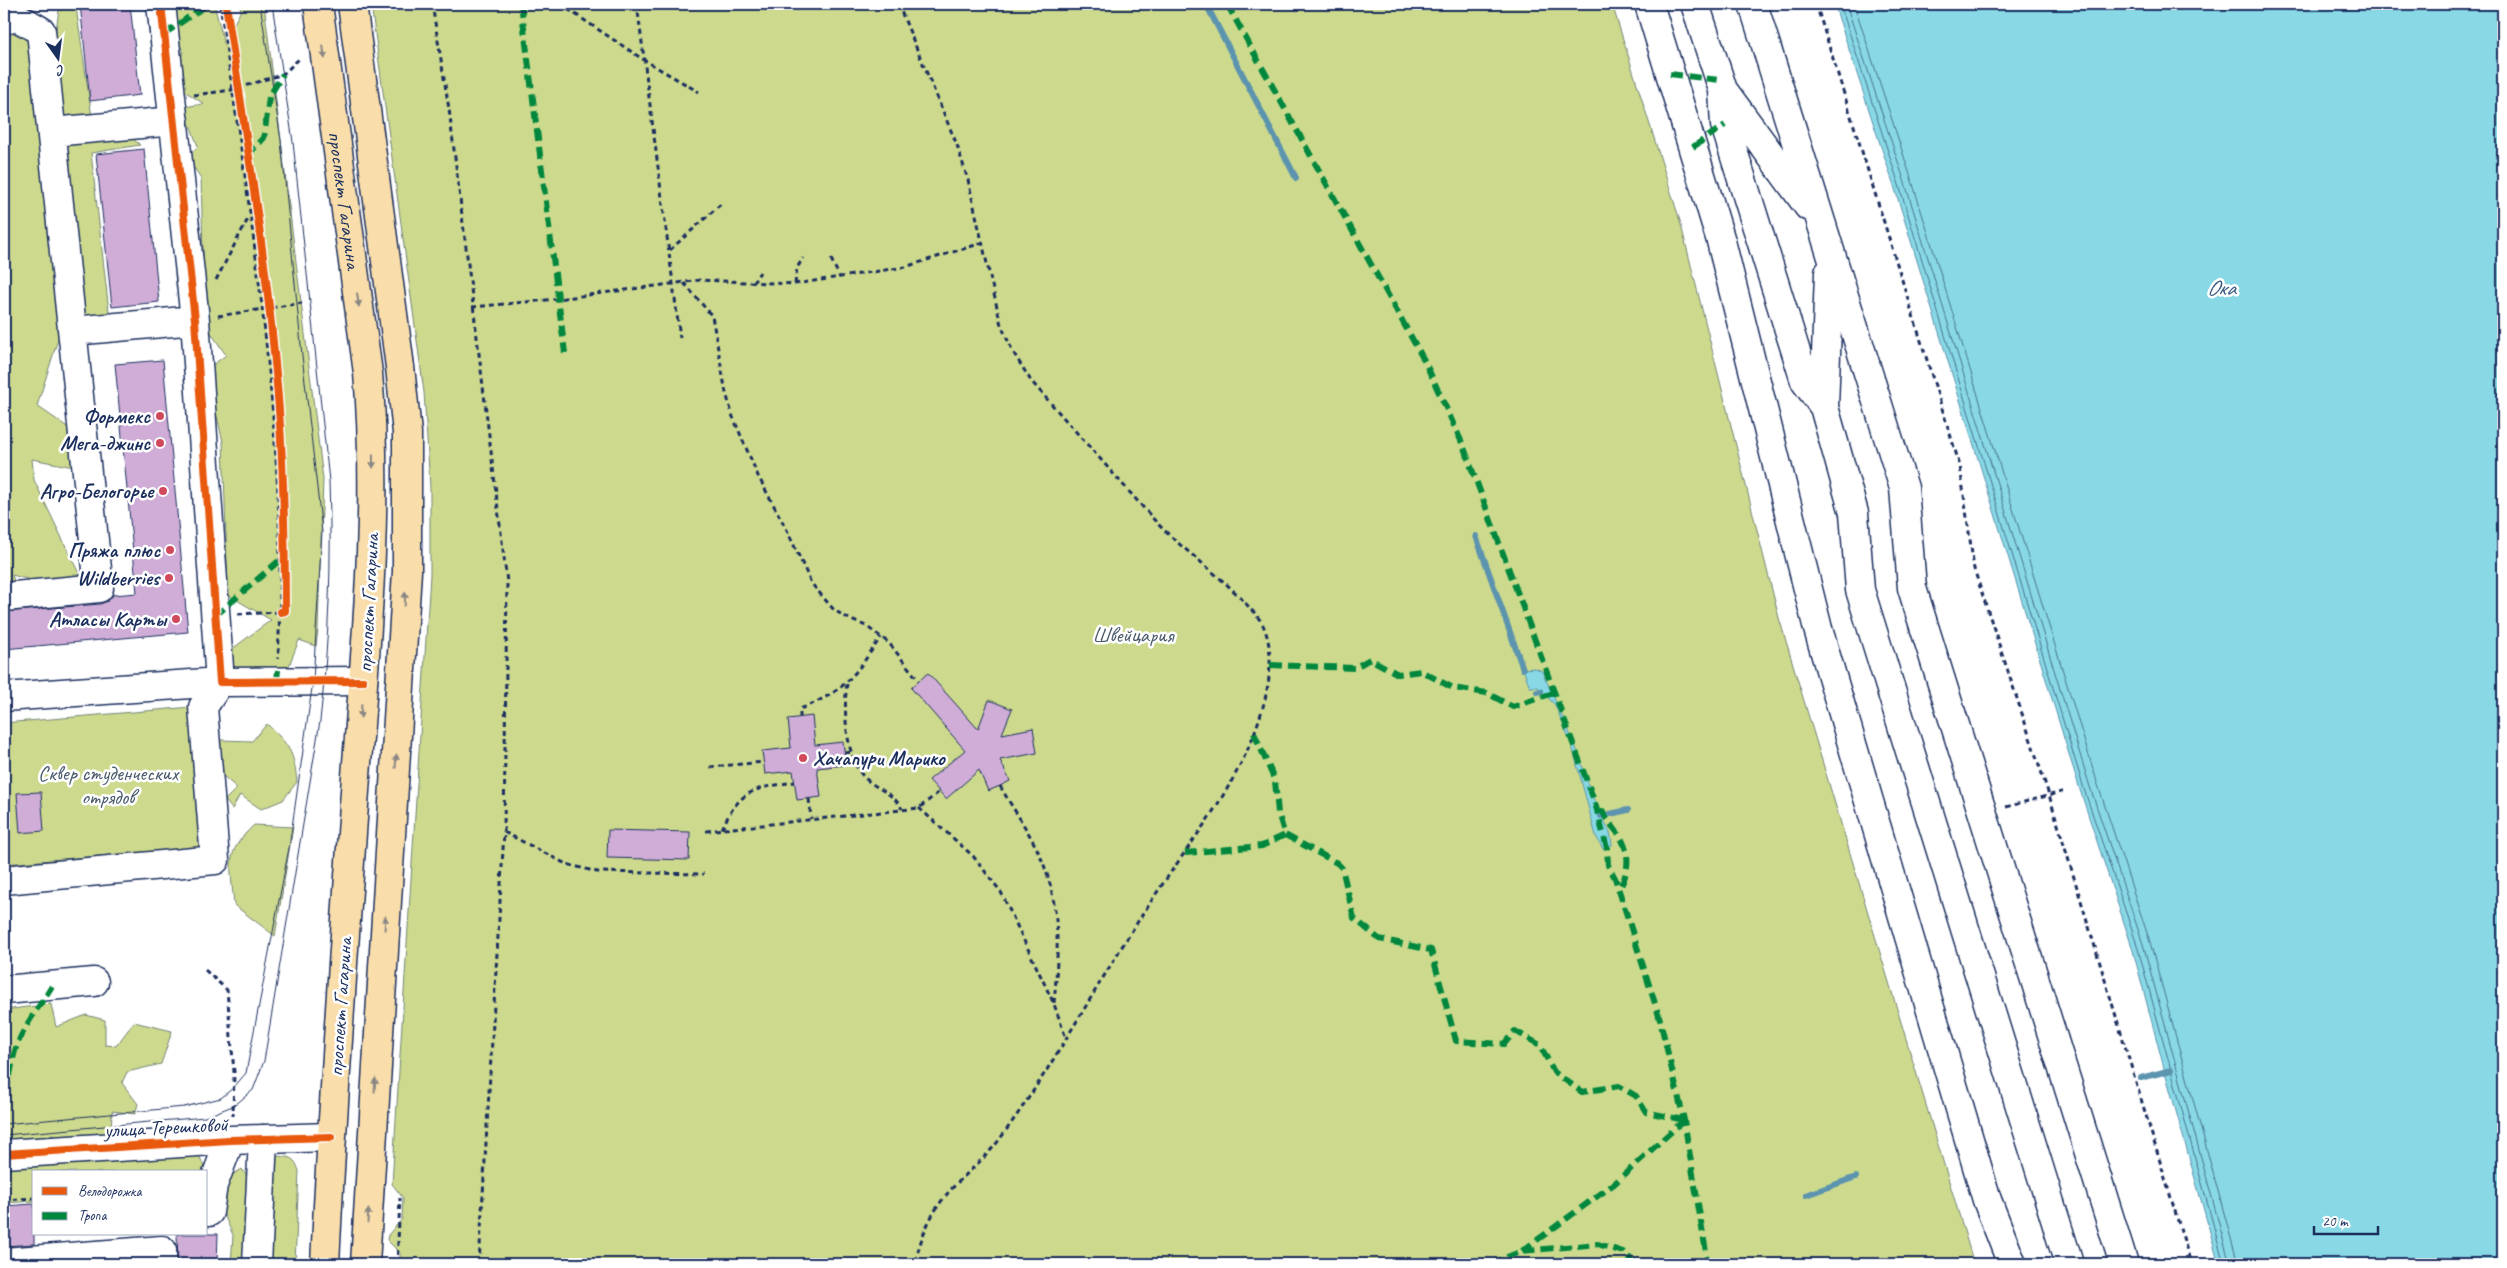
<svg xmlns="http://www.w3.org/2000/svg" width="2507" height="1268" font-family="Caveat,sans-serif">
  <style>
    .green { fill: #cdda8d; stroke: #748476 }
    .water { fill: #88d8e5; stroke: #5c94af }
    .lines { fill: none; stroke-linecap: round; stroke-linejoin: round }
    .shore { stroke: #477394; stroke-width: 1 }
    .stream { stroke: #5c94af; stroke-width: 6 }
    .building { fill: #cfadd7; stroke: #1b2f5e }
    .minor-casing { stroke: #1b2f5e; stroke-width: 31 }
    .major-casing { stroke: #1b2f5e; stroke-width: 31 }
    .path { stroke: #1b2f5e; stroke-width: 3; stroke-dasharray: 5 4; stroke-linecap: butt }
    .minor { stroke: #fff; stroke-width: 28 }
    .major { stroke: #f9deab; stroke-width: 28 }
    .tram { stroke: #1b2f5e; stroke-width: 1 }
    .quiet { stroke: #00873e; stroke-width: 6; stroke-dasharray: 12 6; stroke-linecap: butt }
    .cycleway-casing { stroke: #fff; stroke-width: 11 }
    .cycleway { stroke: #e8590c; stroke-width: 8 }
    .oneway { fill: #8a8684 }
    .poi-dot { fill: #d1495b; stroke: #fff; stroke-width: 2 }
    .labels { text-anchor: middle; stroke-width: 5; stroke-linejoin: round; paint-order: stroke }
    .street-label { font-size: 21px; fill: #1b2f5e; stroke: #fff }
    .poi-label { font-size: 21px; font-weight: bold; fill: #1b2f5e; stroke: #fff; text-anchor: end }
    .park-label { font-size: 21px; fill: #485a6a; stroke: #fff }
    .water-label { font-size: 22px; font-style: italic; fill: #365980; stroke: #fff }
  </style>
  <rect width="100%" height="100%" fill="#fff"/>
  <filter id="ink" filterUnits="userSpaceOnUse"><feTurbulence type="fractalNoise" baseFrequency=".02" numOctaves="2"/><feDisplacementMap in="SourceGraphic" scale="10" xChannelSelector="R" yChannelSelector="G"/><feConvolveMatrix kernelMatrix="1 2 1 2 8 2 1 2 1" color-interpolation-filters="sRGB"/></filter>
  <g filter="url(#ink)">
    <!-- green -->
    <path class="green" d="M4,4L19,5L54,43L59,10L76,7L94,131L127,133L140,145L91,153L112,338L60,333L37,406L79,435V468L32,459L34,480L83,582L61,588L12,575L21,600L4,602Z
      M174,4H214L224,43L241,10L239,4H264L323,479L318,630L316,646L299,640L287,671H238L224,655L271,620L228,595L223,442L206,370L226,355L205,324L201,178L187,158L198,146L183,107L204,104L174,84L183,51L165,17Z
      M371,4H1612L1680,221L1779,618L1974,1264H400V1253L387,1240L388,1235L402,1219L403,1198L392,1184L430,575V487L424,392Z
      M192,707L204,847L4,864V723Z
      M267,724C289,745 294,751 297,782L283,800L261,809L240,795L232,809L225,800L237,788L216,770L220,740L252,741Z
      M254,825L293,827L275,936L234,905C231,866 223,854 254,825Z
      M51,1004L56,1027L86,1015L105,1020V1045L116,1046L134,1022L172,1031L161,1064L127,1072L122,1083L138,1104L135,1114L112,1111L111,1135L63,1140L52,1135L33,1140L4,1141V1103L6,1099L4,1097V1010Z
      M198,1153L207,1173L34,1172V1201L4,1203V1160Z
      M278,1156C291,1157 295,1158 299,1171L295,1264H231L233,1235L220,1206L227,1178L242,1169L265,1201L272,1159Z"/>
    <!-- water -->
    <path class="water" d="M1834,4H2503V1264H2219L2165,1072L2132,947L2080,790L1894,186Z
      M1535,668L1542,671L1575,745L1595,803L1610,832L1612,845L1603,849L1596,836L1572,746L1555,705L1538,687H1530L1523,669Z"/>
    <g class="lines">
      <!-- shore -->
      <path class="shore" d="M1840,4L1899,185L2084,789L2137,945L2224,1264
        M1846,4L1905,183L2090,787L2143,944L2230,1264
        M1854,4L1912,181L2098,785L2150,942L2238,1264"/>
      <!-- stream -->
      <path class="stream" d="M1206,4L1296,178
        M1476,536L1523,669
        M1537,692L1541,691
        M1601,816L1628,810
        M2141,1078L2171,1070
        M1806,1195L1856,1177"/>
    </g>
    <!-- building -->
    <path class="building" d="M80,4H130L140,95L90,101Z
      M144,149L159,302L112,307L96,154Z
      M163,360L188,632L4,649V612L100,604L108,601L113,595L137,593L115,364Z
      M928,673L978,729L989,700L1012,709L1002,734L1033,728L1037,753L1000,760L1010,781L1000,786L988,791L979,770L946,799L929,780L965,750L911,688Z
      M812,716L815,745L843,742L846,765L817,768L821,797L797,800L793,771L765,774L762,751L791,748L788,719Z
      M41,792L44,831L20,833L17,793Z
      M608,830L690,832L689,860L607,858Z
      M34,1204V1244L4,1246V1206Z
      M177,1234H218L217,1264H178Z"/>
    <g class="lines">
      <defs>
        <path id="minor" d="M1649,4L1721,241L1818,629L1987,1200L2012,1264
          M1695,4L1723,90L1725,125L1805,381L1824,407L1854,513L1860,590L2069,1264
          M1753,4L1904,488L1912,588L2124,1264
          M4,20L17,17L41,31L99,588L4,597
          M1723,90L1808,206
          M52,132L174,121
          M73,331L195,320
          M1824,407L1829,273
          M4,697L220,682L363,681
          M4,880L215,860L203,707L220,682L195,320L161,4
          M4,990L94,982
          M4,1154L230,1140L331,1137
          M209,1212L213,1185L230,1140
          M4,1262L162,1250V1264
          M257,1264L263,1139"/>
        <g id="major">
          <path id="s1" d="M318,4L368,373C379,503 367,633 357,763C345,930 333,1097 325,1264"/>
          <path d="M352,4L400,367L407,433V571L365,1264"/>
        </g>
      </defs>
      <!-- minor casing -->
      <use href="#minor" class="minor-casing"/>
      <!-- major casing -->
      <use href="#major" class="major-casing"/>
      <!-- path -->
      <path class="path" d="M220,4C251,221 289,439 278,659
        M432,4L449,109L507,582L504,832L479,1264
        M560,4L644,60L699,92
        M637,4L680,338
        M898,4L957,145L968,180L1001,325L1013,352L1031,381L1157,523C1186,553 1221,575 1249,607C1254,613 1260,619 1263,625C1278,658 1266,702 1254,734C1230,797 1184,850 1148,906C1097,983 1054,1066 999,1140C983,1162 959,1178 943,1199C928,1219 920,1240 915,1264
        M1816,4L1960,466L1974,569L2049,795L2191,1264
        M194,95L232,90L283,74L299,59V57
        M670,250L722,203
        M831,259L840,278
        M216,280L249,217
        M684,283L712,316L726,393L733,417L758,476L787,530L811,583L834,610L851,620L866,626L889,643L919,681
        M753,283L760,272
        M795,284L797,268L803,258
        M472,307L558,299L700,280L795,284L905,267L982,243
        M218,316L302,303
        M238,614L281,612
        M847,684C843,708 846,759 864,777C878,791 892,791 902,809
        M800,717V709C847,690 853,677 881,637
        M845,753L852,752
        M710,767L764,762
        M1000,786C1012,807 1026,827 1037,849C1061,898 1059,950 1054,1003
        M809,799L811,819
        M2006,807L2065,791
        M919,808L973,856L1001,892L1054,1004L1066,1038
        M722,829C739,789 756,788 795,782
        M706,831L919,808L939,792
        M504,832L566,864L597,872L704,874
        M205,970L227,990L234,1072L233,1116
        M4,1200L34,1198
        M397,1264L400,1198"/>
      <!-- minor -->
      <use href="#minor" class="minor"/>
      <!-- major -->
      <use href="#major" class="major"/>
      <!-- tram -->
      <path class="tram" d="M4,1124L184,1107L221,1098L234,1087L246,1073L289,848L313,681L322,532L302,355L281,140L260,4
        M4,1135L205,1117L235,1105L253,1090L264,1061L320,721C329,641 332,561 329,481L293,142L272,4"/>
      <!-- quiet -->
      <path class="quiet" d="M521,4L565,353
        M1227,4L1425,362L1463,445L1595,803L1607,848L1608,865L1615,878L1659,1016L1684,1120L1708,1264
        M164,34L208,4
        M1670,74L1719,80
        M1693,147L1725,125
        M247,156L264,138L269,97L283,74
        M215,616L281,559
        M1270,665L1354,668L1370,659L1398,674L1421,671L1453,688L1487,693L1513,707L1553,693
        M277,681L278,670
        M1254,733L1275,781L1278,813L1285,835L1337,863L1342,868L1354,918L1379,939L1431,950L1456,1041L1504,1044L1515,1031L1540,1045L1554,1072L1582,1092L1619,1086L1636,1096L1646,1112L1684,1120
        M1602,809C1605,819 1611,824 1617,832C1631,851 1630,869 1619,890
        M1185,853L1262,846L1285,835
        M4,1093C11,1079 11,1065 15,1051C22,1028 40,1006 52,986
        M1522,1251L1614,1184L1684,1120
        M1490,1264L1522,1251L1598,1244L1623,1252L1636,1264"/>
      <defs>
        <path id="cycleway" d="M161,4L195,320L220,682L363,681
          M226,4C246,139 269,274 279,410C284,477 285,544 285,611L281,612
          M4,1154L230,1140L331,1137"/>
      </defs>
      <!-- cycleway casing -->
      <use href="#cycleway" class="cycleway-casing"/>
      <!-- cycleway -->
      <use href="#cycleway" class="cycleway"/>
    </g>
    <!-- one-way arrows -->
    <defs><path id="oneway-solid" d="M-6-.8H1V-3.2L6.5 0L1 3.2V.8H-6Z" transform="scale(1.25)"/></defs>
    <g class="oneway">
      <use href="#oneway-solid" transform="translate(324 52) rotate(82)"/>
      <use href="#oneway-solid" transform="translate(358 300) rotate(82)"/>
      <use href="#oneway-solid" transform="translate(373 461) rotate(89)"/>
      <use href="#oneway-solid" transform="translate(405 599) rotate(-87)"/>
      <use href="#oneway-solid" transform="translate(361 711) rotate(94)"/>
      <use href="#oneway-solid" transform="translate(396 761) rotate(-86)"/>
      <use href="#oneway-solid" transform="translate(385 923) rotate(-86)"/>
      <use href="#oneway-solid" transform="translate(375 1085) rotate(-86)"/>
      <use href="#oneway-solid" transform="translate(368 1216) rotate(-86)"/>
    </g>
  </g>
  <!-- markers -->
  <g class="poi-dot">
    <circle cx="160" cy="416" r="5"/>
    <circle cx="160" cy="443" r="5"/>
    <circle cx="163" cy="491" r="5"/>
    <circle cx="170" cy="550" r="5"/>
    <circle cx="169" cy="578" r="5"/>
    <circle cx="176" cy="619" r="5"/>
    <circle cx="803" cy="758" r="5"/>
  </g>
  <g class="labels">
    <!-- street labels -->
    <g class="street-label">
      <text dy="7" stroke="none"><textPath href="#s1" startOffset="198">проспект Гагарина</textPath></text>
      <text transform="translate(368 603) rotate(-87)" y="7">проспект Гагарина</text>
      <text transform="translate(340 1007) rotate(-86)" y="7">проспект Гагарина</text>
      <text transform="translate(166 1127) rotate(-3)" y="7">улица Терешковой</text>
    </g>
    <!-- poi labels -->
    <g class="poi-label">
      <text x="150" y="423">Формекс</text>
      <text x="150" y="450">Мега-джинс</text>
      <text x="153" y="498">Агро-Белогорье</text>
      <text x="160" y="557">Пряжа плюс</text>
      <text x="159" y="585">Wildberries</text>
      <text x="166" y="626">Атласы Карты</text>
      <text x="813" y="765" text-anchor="start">Хачапури Марико</text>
    </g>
    <!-- park labels -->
    <g class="park-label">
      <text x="1133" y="642">Швейцария</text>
      <text x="108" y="780">Сквер студенческих<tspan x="108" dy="24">отрядов</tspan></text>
    </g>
    <!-- water labels -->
    <g class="water-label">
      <text x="2221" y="295">Ока</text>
    </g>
  </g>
  <!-- margin -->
  <rect width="2507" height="1268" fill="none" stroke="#fff" stroke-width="20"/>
  <rect x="10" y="10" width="2487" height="1248" fill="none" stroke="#1b2f5e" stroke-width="2" filter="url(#ink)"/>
  <!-- legend -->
  <rect x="32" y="1170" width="175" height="65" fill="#ffffff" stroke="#a4acbf"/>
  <rect x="42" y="1187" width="25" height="8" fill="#e8590c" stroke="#a4acbf"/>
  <text x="78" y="1196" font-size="15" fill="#1b2f5e">Велодорожка</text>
  <rect x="42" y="1212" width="25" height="8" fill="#00873e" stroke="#a4acbf"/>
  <text x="78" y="1220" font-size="15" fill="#1b2f5e">Тропа</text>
  <!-- north arrow -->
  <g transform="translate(58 58) rotate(166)" stroke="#ffffff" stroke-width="4" paint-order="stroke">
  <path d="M0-4L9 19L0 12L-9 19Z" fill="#1b2f5e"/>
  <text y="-8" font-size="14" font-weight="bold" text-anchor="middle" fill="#1b2f5e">С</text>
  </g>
  <!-- scale -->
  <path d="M2314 1226v8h64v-8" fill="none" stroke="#1b2f5e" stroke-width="2.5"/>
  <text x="2322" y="1226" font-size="15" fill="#1b2f5e" stroke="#ffffff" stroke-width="4" paint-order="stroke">20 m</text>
</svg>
